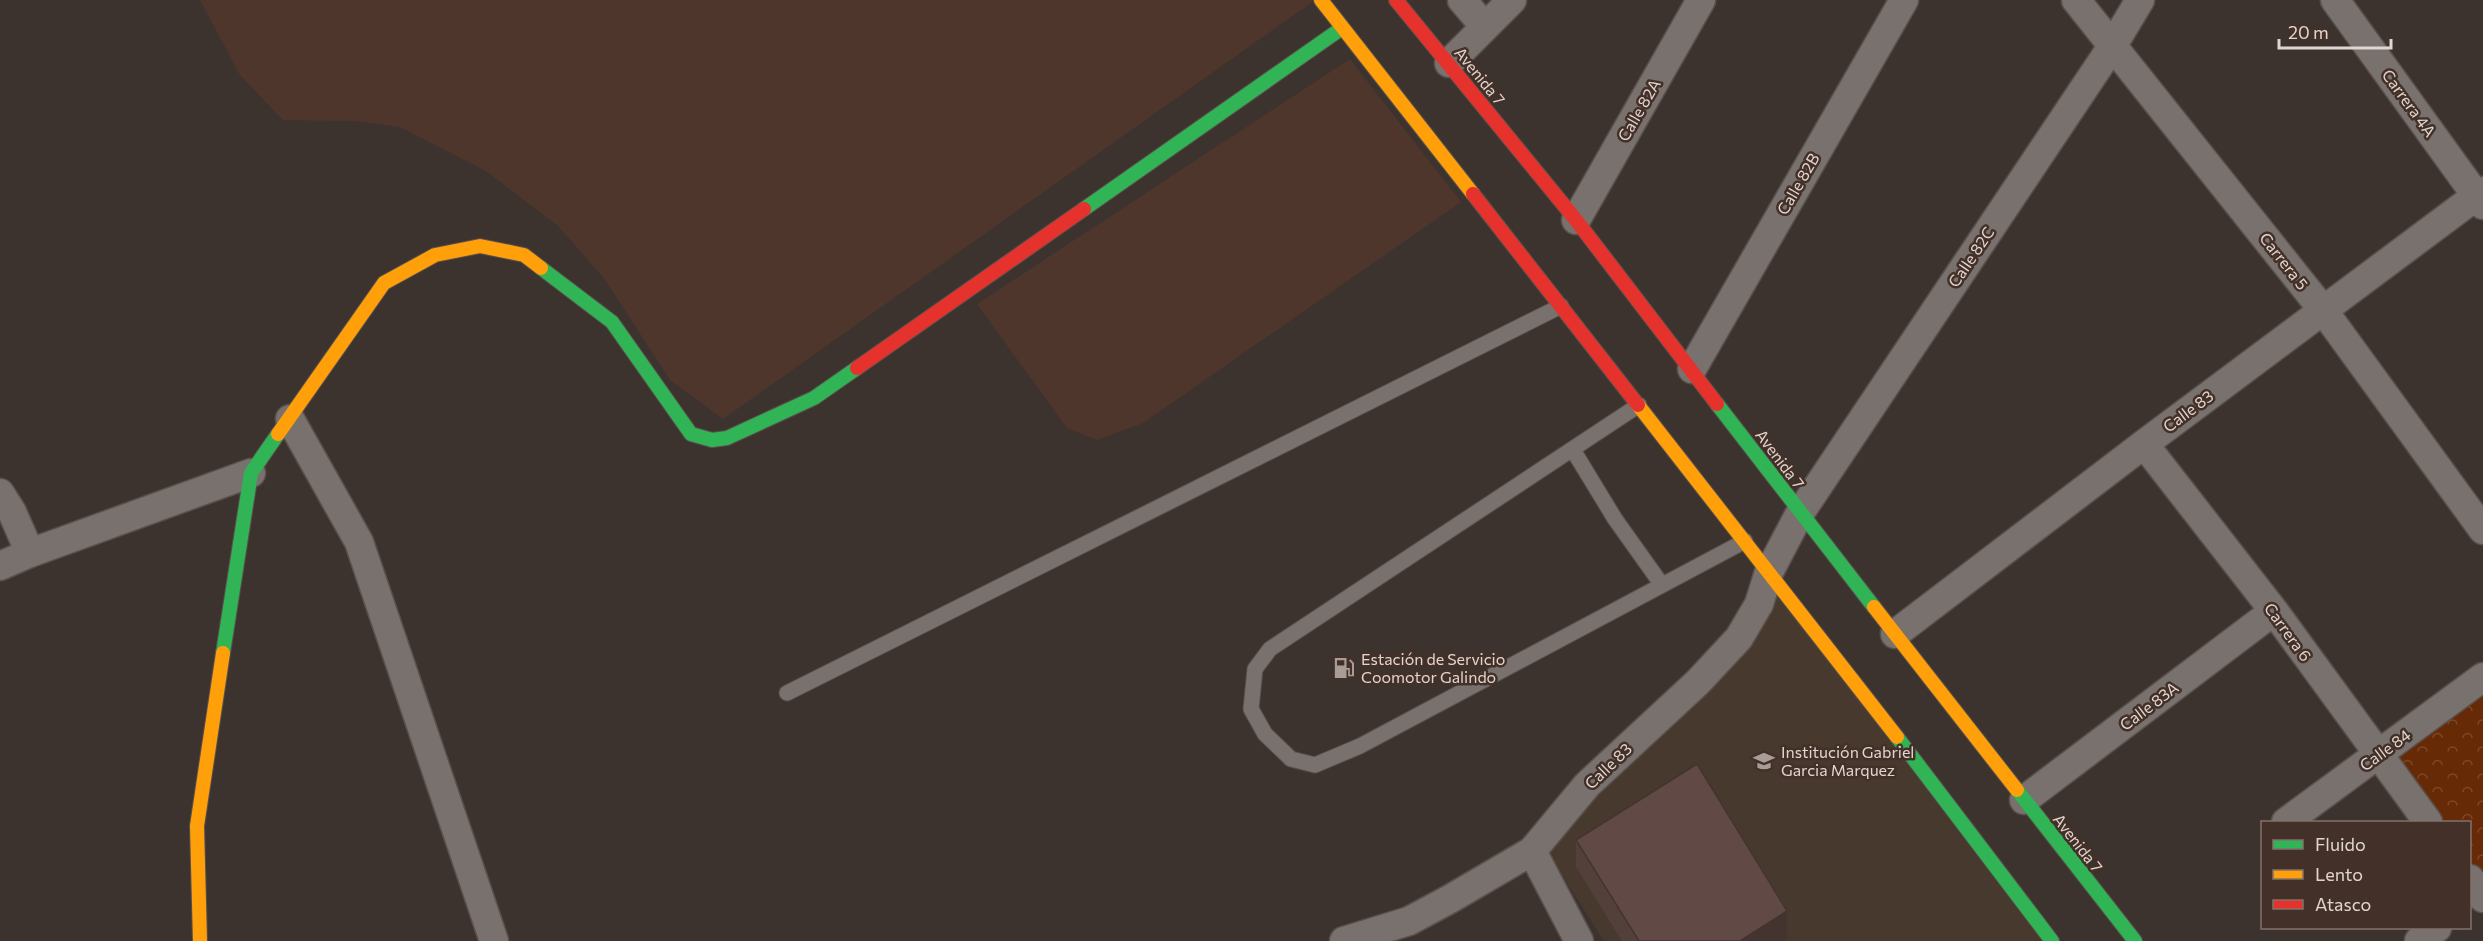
<svg xmlns="http://www.w3.org/2000/svg" width="2483" height="941" font-family="Commissioner,sans-serif">
  <style>
    .built { fill: #4e362c }
    .education { fill: #47392d }
    .park { fill: url(#park-crowns) }
    .lines { fill: none; stroke-linecap: round; stroke-linejoin: round }
    .lane-casing { stroke: #59504c; stroke-width: 17 }
    .street-casing { stroke: #59504c; stroke-width: 31 }
    .fast-casing { stroke: #59504c; stroke-width: 16 }
    .slow-casing { stroke: #59504c; stroke-width: 16 }
    .jam-casing { stroke: #59504c; stroke-width: 16 }
    .lane { stroke: #79716d; stroke-width: 15 }
    .street { stroke: #79716d; stroke-width: 28 }
    .fast { stroke: #30b455; stroke-width: 14 }
    .slow { stroke: #ff9f0a; stroke-width: 14 }
    .jam { stroke: #e5322d; stroke-width: 14 }
    .wall { fill: #53403b }
    .shaded-wall { fill: #443430 }
    .building { fill: #614a45; stroke: #443430; stroke-width: 1.5 }
    .labels { text-anchor: middle; stroke-width: 5; stroke-linejoin: round; paint-order: stroke }
    .street-label { font-size: 16px; fill: #e1d5cf; stroke: #433028 }
    .poi-label { font-size: 16px; fill: #e1d5cf; stroke: #433028; text-anchor: start }
  </style>
  <defs>
    <pattern id="park-crowns" width="20" height="18" patternUnits="userSpaceOnUse" patternTransform="scale(1.5)"><rect width="20" height="18" fill="#672a06"/><path d="M2 6a3 3 0 1 1 6 0M12 15a3 3 0 1 1 6 0" fill="none" stroke="#7c4829"/></pattern>
  </defs>
  <rect width="100%" height="100%" fill="#3d332e"/>
  <!-- built -->
  <path class="built" d="M200,0H1315L723,419L670,380L604,278L558,226L486,171L400,127L356,121L283,120L240,75Z
    M1350,59L1461,202L1143,423L1097,440L1067,428L977,304Z"/>
  <!-- education -->
  <path class="education" d="M1769,582L2042,941H1604L1546,850Z"/>
  <!-- park -->
  <path class="park" d="M2483,683V890L2470,871V822H2434L2385,757Z"/>
  <g class="lines">
    <defs>
      <path id="lane" d="M1639,405L1270,649L1255,669L1251,709L1265,734L1291,759L1315,765L1360,746L1745,541
        M1573,450L1615,519L1662,585
        M787,693L1561,306"/>
      <path id="street" d="M1462,0L1485,27
        M2076,0L2323,310L2483,530
        M2335,0L2483,205
        M1449,63L1512,0
        M1576,220L1701,0
        M1692,369L1904,0
        M290,419L359,542L494,941
        M2144,444L2274,611L2428,822
        M0,493L12,512L30,553
        M0,566L30,553L251,473
        M1895,634L2144,444L2483,191
        M2024,800L2274,611
        M2286,822L2483,677
        M1532,851L1579,941
        M2470,879L2483,898
        M1344,941L1409,921L1450,899L1532,851L1587,785L1698,682L1739,638L1759,604L1769,572L1800,513L2113,45L2140,0
        M2419,941L2437,928"/>
      <path id="fast" d="M1084,209L1342,28
        M541,268L612,322L691,434L712,440L727,438L814,398L857,368
        M1717,404L1874,607
        M223,653L251,473L278,434
        M1897,737L2052,941
        M2017,790L2135,941"/>
      <path id="slow" d="M1321,0L1473,194
        M1638,405L1897,737
        M278,434L384,283L435,255L480,246L524,255L541,268
        M1874,607L2017,790
        M200,941L197,826L223,653"/>
      <path id="jam" d="M1396,0L1576,220L1717,404
        M1473,194L1638,405
        M857,368L1084,209"/>
    </defs>
    <!-- lane casing -->
    <use href="#lane" class="lane-casing"/>
    <!-- street casing -->
    <use href="#street" class="street-casing"/>
    <!-- fast casing -->
    <use href="#fast" class="fast-casing"/>
    <!-- slow casing -->
    <use href="#slow" class="slow-casing"/>
    <!-- jam casing -->
    <use href="#jam" class="jam-casing"/>
    <!-- lane -->
    <use href="#lane" class="lane"/>
    <!-- street -->
    <use href="#street" class="street"/>
    <!-- fast -->
    <use href="#fast" class="fast"/>
    <!-- slow -->
    <use href="#slow" class="slow"/>
    <!-- jam -->
    <use href="#jam" class="jam"/>
  </g>
  <!-- wall -->
  <path class="wall" d="M1576,840L1787,939L1783,941H1622L1576,867Z"/>
  <!-- shaded-wall -->
  <path class="shaded-wall" d="M1787,911V939L1783,941H1740Z"/>
  <!-- building -->
  <path class="building" d="M1697,764L1787,911L1740,941H1639L1576,840Z"/>
  <!-- icons -->
  <defs>
    <symbol id="fuel-bare" viewBox="-9 -9 18 18"><path d="M-5.5-6h7V0h2V4h1.3V-2.5L3-4.5l.8-.8L6-3V5H2.5V1h-1V6h-7ZM-4.2-4.7v3.2H.2V-4.7Z" fill="#a89c97" stroke="#433028" stroke-width="2.5" paint-order="stroke"/></symbol>
    <symbol id="university-bare" viewBox="-9 -9 18 18"><path d="M0-5L7-2L0 1L-7-2ZM-4 1L0 2.5L4 1V4Q0 6-4 4Z" fill="#a89c97" stroke="#433028" stroke-width="2.5" paint-order="stroke"/></symbol>
  </defs>
  <g fill-rule="evenodd">
    <use href="#fuel-bare" x="1329" y="653" width="30" height="30"/>
    <use href="#university-bare" x="1749" y="746" width="30" height="30"/>
  </g>
  <g class="labels">
    <!-- street labels -->
    <g class="street-label">
      <text transform="translate(1480 76) rotate(51)" y="6">Avenida 7</text>
      <text transform="translate(2409 103) rotate(54)" y="6">Carrera 4A</text>
      <text transform="translate(1639 110) rotate(-60)" y="6">Calle 82A</text>
      <text transform="translate(1798 184) rotate(-60)" y="6">Calle 82B</text>
      <text transform="translate(1971 257) rotate(-56)" y="6">Calle 82C</text>
      <text transform="translate(2284 261) rotate(52)" y="6">Carrera 5</text>
      <text transform="translate(2188 411) rotate(-37)" y="6">Calle 83</text>
      <text transform="translate(1780 459) rotate(53)" y="6">Avenida 7</text>
      <text transform="translate(2288 632) rotate(54)" y="6">Carrera 6</text>
      <text transform="translate(2149 706) rotate(-37)" y="6">Calle 83A</text>
      <text transform="translate(2385 750) rotate(-36)" y="6">Calle 84</text>
      <text transform="translate(1608 766) rotate(-44)" y="6">Calle 83</text>
      <text transform="translate(2078 843) rotate(52)" y="6">Avenida 7</text>
    </g>
    <!-- poi labels -->
    <g class="poi-label">
      <text x="1361" y="665">Estación de Servicio<tspan x="1361" dy="18">Coomotor Galindo</tspan></text>
      <text x="1781" y="758">Institución Gabriel<tspan x="1781" dy="18">Garcia Marquez</tspan></text>
    </g>
  </g>
  <!-- legend -->
  <rect x="2261" y="821" width="210" height="108" fill="#433028" stroke="#82726b" stroke-width="1.5"/>
  <rect x="2273" y="840" width="30" height="9" fill="#30b455" stroke="#82726b" stroke-width="1.5"/>
  <text x="2315" y="851" font-size="18" fill="#e1d5cf">Fluido</text>
  <rect x="2273" y="870" width="30" height="9" fill="#ff9f0a" stroke="#82726b" stroke-width="1.5"/>
  <text x="2315" y="881" font-size="18" fill="#e1d5cf">Lento</text>
  <rect x="2273" y="900" width="30" height="9" fill="#e5322d" stroke="#82726b" stroke-width="1.5"/>
  <text x="2315" y="911" font-size="18" fill="#e1d5cf">Atasco</text>
  <!-- scale -->
  <path d="M2279 39v9h112v-9" fill="none" stroke="#e1d5cf" stroke-width="3"/>
  <text x="2288" y="39" font-size="18" fill="#e1d5cf" stroke="#433028" stroke-width="4.5" paint-order="stroke">20 m</text>
</svg>
